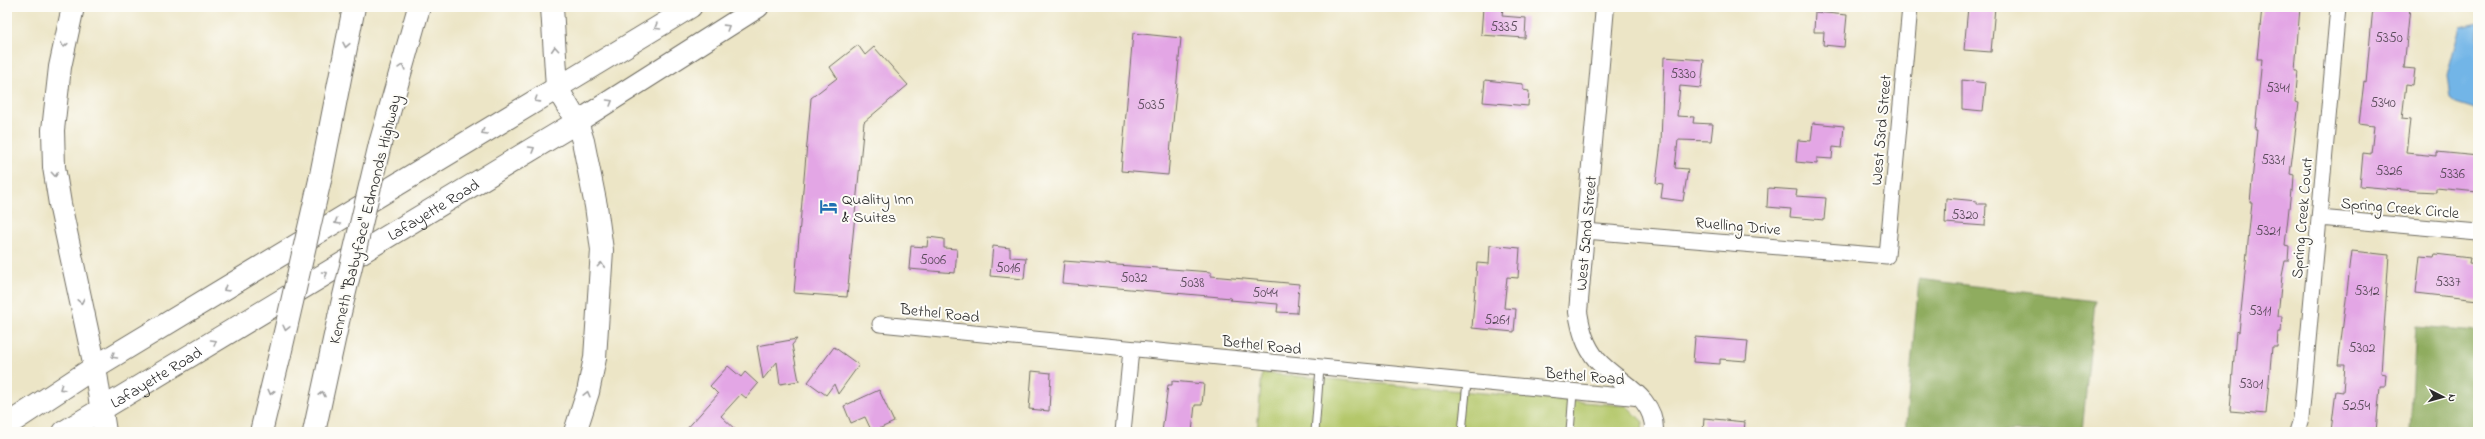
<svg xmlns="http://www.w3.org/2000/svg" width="2485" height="439" font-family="'Indie Flower',sans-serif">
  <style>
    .green { fill: #b4c76a; stroke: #70794a }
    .forest { fill: #8fac5e; stroke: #5d6c44 }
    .water { fill: #72b5e7; stroke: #4e7089 }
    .building { fill: #e3a6e5 }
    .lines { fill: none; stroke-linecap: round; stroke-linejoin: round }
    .service-casing { stroke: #6f6c61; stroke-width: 9 }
    .minor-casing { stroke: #6f6c61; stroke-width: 17 }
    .tertiary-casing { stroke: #6f6c61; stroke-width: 20 }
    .secondary-casing { stroke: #6f6c61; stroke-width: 23 }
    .primary-casing { stroke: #6f6c61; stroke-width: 24 }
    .motorway-casing { stroke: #6f6c61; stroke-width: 24 }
    .service { stroke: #fff; stroke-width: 7 }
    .minor { stroke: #fff; stroke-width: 15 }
    .tertiary { stroke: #fff; stroke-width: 18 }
    .secondary { stroke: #fff; stroke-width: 21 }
    .primary { stroke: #fff; stroke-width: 22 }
    .motorway { stroke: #fff; stroke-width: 22 }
    .motorway-bridge-casing { stroke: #6f6c61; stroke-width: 24; stroke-linecap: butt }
    .motorway-bridge { stroke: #fff; stroke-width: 22 }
    .oneway { stroke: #a0a0a0 }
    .labels { text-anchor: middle; stroke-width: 4; stroke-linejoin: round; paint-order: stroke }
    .number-label { font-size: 14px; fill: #594a5a }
    .street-label { font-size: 16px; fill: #2b2b2b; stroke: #fdfcf7 }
    .poi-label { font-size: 16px; fill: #2b2b2b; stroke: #fdfcf7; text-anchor: start }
  </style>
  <rect width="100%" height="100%" fill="#fdfcf7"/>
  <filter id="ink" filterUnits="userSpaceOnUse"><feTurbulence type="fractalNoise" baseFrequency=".025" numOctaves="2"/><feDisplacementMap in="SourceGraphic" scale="8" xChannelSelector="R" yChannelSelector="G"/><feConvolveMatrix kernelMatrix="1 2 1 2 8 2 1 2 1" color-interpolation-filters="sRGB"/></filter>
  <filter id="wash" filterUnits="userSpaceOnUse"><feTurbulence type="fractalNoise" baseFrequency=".012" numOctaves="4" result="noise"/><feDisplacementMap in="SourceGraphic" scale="16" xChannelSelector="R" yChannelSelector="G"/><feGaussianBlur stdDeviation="0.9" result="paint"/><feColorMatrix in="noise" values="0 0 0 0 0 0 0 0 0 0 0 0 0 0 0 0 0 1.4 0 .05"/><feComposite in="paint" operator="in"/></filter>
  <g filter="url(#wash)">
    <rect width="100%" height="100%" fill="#ece5c6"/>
    <!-- green -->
    <path class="green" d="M1262,373L1627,406L1643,422L1642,432H1257Z"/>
    <!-- forest -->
    <path class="forest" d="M1919,279L2095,301L2082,432H1905Z
      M2416,326L2478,331V432H2410Z"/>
    <!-- water -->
    <path class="water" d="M2478,23V110L2456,103L2450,98L2447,75L2460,27Z"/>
    <g id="blocks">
      <!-- building -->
      <path class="building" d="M1483,7H1503L1502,16L1526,18L1525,38L1481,35Z
        M1968,7H1995L1991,52L1964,50Z
        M2262,7H2300L2295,71H2298L2295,102L2299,103L2290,174L2294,175L2293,191L2291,190L2285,245L2289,246L2288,261H2285L2282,276L2278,316H2282L2281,332H2278L2277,347H2272L2266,414L2230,411L2236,331L2239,332L2252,202H2250L2257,130H2255L2262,59H2257Z
        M2373,7H2410L2404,68L2415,69L2413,85L2406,84L2402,119L2410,120L2406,153L2437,156V152L2478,156V192L2436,188V192L2416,191L2360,186L2363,153L2371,154L2374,126L2359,124L2364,81L2366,82Z
        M1815,12L1847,15L1844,47L1823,45L1824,32H1814Z
        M1133,33L1181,38L1168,175L1121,171Z
        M858,45L865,55L874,47L908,85L864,122L847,297L794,293L811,98L837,78L830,67Z
        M1664,57L1704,60L1701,88L1680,86L1677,116L1694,117L1693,123L1713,124L1711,141L1678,140L1675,168L1688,169L1683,201L1661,198L1663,184L1656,183L1661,143Z
        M1485,80L1523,84V90L1529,91L1528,106L1483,102Z
        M1962,80L1986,83L1983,111L1962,109Z
        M1813,123L1844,126L1842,148L1833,147L1832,159L1817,158V164L1796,162L1798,140L1811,141Z
        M1768,188L1797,190L1796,196L1826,198L1824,220L1790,217L1791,209L1767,207Z
        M1946,198L1977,201V204H1986L1985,226L1945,223Z
        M928,237L944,239V248L957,249L955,273L909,269L911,246L927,247Z
        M1490,245L1520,248L1518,278L1507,277L1504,308L1516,309L1514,332L1472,328L1477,263L1489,264Z
        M993,246L1010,248V257L1026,258L1024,279L990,276Z
        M2352,251L2389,255L2381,373L2386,374L2385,387H2380L2376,432L2331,431L2336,391L2343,392L2345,365H2338Z
        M2435,254L2470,258L2469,263L2478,264V300L2416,293L2420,256L2434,257Z
        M1064,261L1211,272V276L1299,284L1297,313L1277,312L1278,304L1230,300L1231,298L1062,283Z
        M1695,337L1748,341L1746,361L1720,359V364L1693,362Z
        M797,339L792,345L799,381L780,384L777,362L763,379L757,346Z
        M834,347L859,365L838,394L834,384L826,395L808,382Z
        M728,366L741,377L745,372L758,384L746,398L741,394L721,416L738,432H684L718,394L710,386Z
        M1032,371L1051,373L1049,411L1029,409Z
        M1172,381L1204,384L1202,405H1195L1192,432H1162L1168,385H1172Z
        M879,390L894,422L872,432L865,417L851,423L844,406Z
        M1704,418L1745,422L1744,432H1703Z"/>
    </g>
  </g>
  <g filter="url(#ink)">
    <use href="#blocks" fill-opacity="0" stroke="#6f6c61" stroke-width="1"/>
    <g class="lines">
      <defs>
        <path id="service" d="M1315,432L1320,368
          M1462,432L1467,382
          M1570,432L1573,392"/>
        <path id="minor" d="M2319,218L2478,232
          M1585,231L1887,256L1910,7
          M880,324L1641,398
          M1123,432L1131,350
          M2297,432L2301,419L2338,7"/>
        <path id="tertiary" d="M1605,7L1578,312C1581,330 1585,346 1597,360C1617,383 1656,396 1654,432"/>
        <path id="secondary" d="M557,88L691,7
          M577,122L758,7"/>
        <g id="primary">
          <path d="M7,425L95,367L557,88"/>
          <path id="s1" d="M64,432L577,122"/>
        </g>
        <path id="motorway" d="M73,7L60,67L53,130L54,167L60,204L95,367L105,432
          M552,7L557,88L577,122L583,141L596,206L602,250L595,358L588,392L575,432
          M380,144L419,7
          M320,180L354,7
          M261,432L280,354
          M314,432L339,317"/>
      </defs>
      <!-- service casing -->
      <use href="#service" class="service-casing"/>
      <!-- minor casing -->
      <use href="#minor" class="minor-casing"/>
      <!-- tertiary casing -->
      <use href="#tertiary" class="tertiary-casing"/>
      <!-- secondary casing -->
      <use href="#secondary" class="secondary-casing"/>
      <!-- primary casing -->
      <use href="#primary" class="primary-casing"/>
      <!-- motorway casing -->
      <use href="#motorway" class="motorway-casing"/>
      <!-- service -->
      <use href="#service" class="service"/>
      <!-- minor -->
      <use href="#minor" class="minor"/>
      <!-- tertiary -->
      <use href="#tertiary" class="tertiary"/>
      <!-- secondary -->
      <use href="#secondary" class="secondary"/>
      <!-- primary -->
      <use href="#primary" class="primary"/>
      <!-- motorway -->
      <use href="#motorway" class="motorway"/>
      <defs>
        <path id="motorway-bridge" d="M339,317L380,144
          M280,354L320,180"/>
      </defs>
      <!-- motorway-bridge casing -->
      <use href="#motorway-bridge" class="motorway-bridge-casing"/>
      <!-- motorway-bridge -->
      <use href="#motorway-bridge" class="motorway-bridge"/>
    </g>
    <!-- one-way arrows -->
    <defs><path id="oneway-chevron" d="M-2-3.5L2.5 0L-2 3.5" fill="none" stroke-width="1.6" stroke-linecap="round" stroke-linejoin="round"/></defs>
    <g class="oneway">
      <use href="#oneway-chevron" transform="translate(657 27) rotate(149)"/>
      <use href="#oneway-chevron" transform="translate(727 27) rotate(-32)"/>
      <use href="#oneway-chevron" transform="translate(64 45) rotate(100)"/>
      <use href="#oneway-chevron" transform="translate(346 45) rotate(101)"/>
      <use href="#oneway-chevron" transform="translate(555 49) rotate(-94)"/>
      <use href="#oneway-chevron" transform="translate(402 67) rotate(-74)"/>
      <use href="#oneway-chevron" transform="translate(537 100) rotate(148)"/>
      <use href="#oneway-chevron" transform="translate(610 102) rotate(-31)"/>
      <use href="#oneway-chevron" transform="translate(484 132) rotate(149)"/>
      <use href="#oneway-chevron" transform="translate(532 149) rotate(-31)"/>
      <use href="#oneway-chevron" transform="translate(55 174) rotate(85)"/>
      <use href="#oneway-chevron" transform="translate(337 222) rotate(149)"/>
      <use href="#oneway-chevron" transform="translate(601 265) rotate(-85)"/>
      <use href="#oneway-chevron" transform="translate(325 274) rotate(-31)"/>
      <use href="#oneway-chevron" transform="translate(226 289) rotate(149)"/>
      <use href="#oneway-chevron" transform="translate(81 301) rotate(78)"/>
      <use href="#oneway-chevron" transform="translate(286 328) rotate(103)"/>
      <use href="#oneway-chevron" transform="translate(214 342) rotate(-31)"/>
      <use href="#oneway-chevron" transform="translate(114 356) rotate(149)"/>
      <use href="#oneway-chevron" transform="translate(62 388) rotate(146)"/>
      <use href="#oneway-chevron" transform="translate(271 392) rotate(104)"/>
      <use href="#oneway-chevron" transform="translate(322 394) rotate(-78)"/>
      <use href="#oneway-chevron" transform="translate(587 394) rotate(-76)"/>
    </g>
  </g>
  <!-- icons -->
  <defs>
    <symbol id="hotel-bare" viewBox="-9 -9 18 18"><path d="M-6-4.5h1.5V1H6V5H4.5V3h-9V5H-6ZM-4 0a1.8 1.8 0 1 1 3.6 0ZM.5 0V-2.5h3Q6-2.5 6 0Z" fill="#1f6fb2" stroke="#fdfcf7" stroke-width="2.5" paint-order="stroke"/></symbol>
  </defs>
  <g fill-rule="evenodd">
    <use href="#hotel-bare" x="816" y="194" width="25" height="25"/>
  </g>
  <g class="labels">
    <!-- number labels -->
    <g class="number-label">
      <text x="1504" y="31">5335</text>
      <text x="2389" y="42">5350</text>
      <text x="1683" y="78">5330</text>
      <text x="2278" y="92">5341</text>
      <text x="2383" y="107">5340</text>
      <text x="1151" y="109">5035</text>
      <text x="2273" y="164">5331</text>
      <text x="2389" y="175">5326</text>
      <text x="2452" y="178">5336</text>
      <text x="1965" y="219">5320</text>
      <text x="2268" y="235">5321</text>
      <text x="933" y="264">5006</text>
      <text x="1008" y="272">5016</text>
      <text x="1134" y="282">5032</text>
      <text x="2448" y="286">5337</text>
      <text x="1192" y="287">5038</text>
      <text x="2367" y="295">5312</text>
      <text x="1265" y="297">5044</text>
      <text x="2260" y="315">5311</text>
      <text x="1497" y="324">5261</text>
      <text x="2362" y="352">5302</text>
      <text x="2251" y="388">5301</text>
      <text x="2356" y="410">5254</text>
    </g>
    <!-- street labels -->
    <g class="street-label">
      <text transform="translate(1880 130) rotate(-85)" y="6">West 53rd Street</text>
      <text transform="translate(2400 207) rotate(5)" y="6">Spring Creek Circle</text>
      <text dy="6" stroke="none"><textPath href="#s1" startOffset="431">Lafayette Road</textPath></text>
      <text transform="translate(2301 218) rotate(-85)" y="6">Spring Creek Court</text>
      <text transform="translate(364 219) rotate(-76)" y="6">Kenneth "Babyface" Edmonds Highway</text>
      <text transform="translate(1738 225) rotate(5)" y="6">Ruelling Drive</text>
      <text transform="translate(1585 233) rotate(-85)" y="6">West 52nd Street</text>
      <text transform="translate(940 312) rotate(6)" y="6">Bethel Road</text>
      <text transform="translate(1262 344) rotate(6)" y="6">Bethel Road</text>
      <text transform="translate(1585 375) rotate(5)" y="6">Bethel Road</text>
      <text dy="6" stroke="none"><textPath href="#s1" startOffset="107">Lafayette Road</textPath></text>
    </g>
    <!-- poi labels -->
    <g class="poi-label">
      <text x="842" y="204">Quality Inn<tspan x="842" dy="18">&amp; Suites</tspan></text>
    </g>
  </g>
  <!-- margin -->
  <rect width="2485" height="439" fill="none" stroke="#fdfcf7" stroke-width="24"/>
  <!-- north arrow -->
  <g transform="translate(2443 397) rotate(96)" stroke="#fdfcf7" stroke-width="3" paint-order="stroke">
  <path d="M0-3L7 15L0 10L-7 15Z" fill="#2b2b2b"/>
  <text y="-6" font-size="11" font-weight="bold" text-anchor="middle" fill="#2b2b2b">N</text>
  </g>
</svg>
